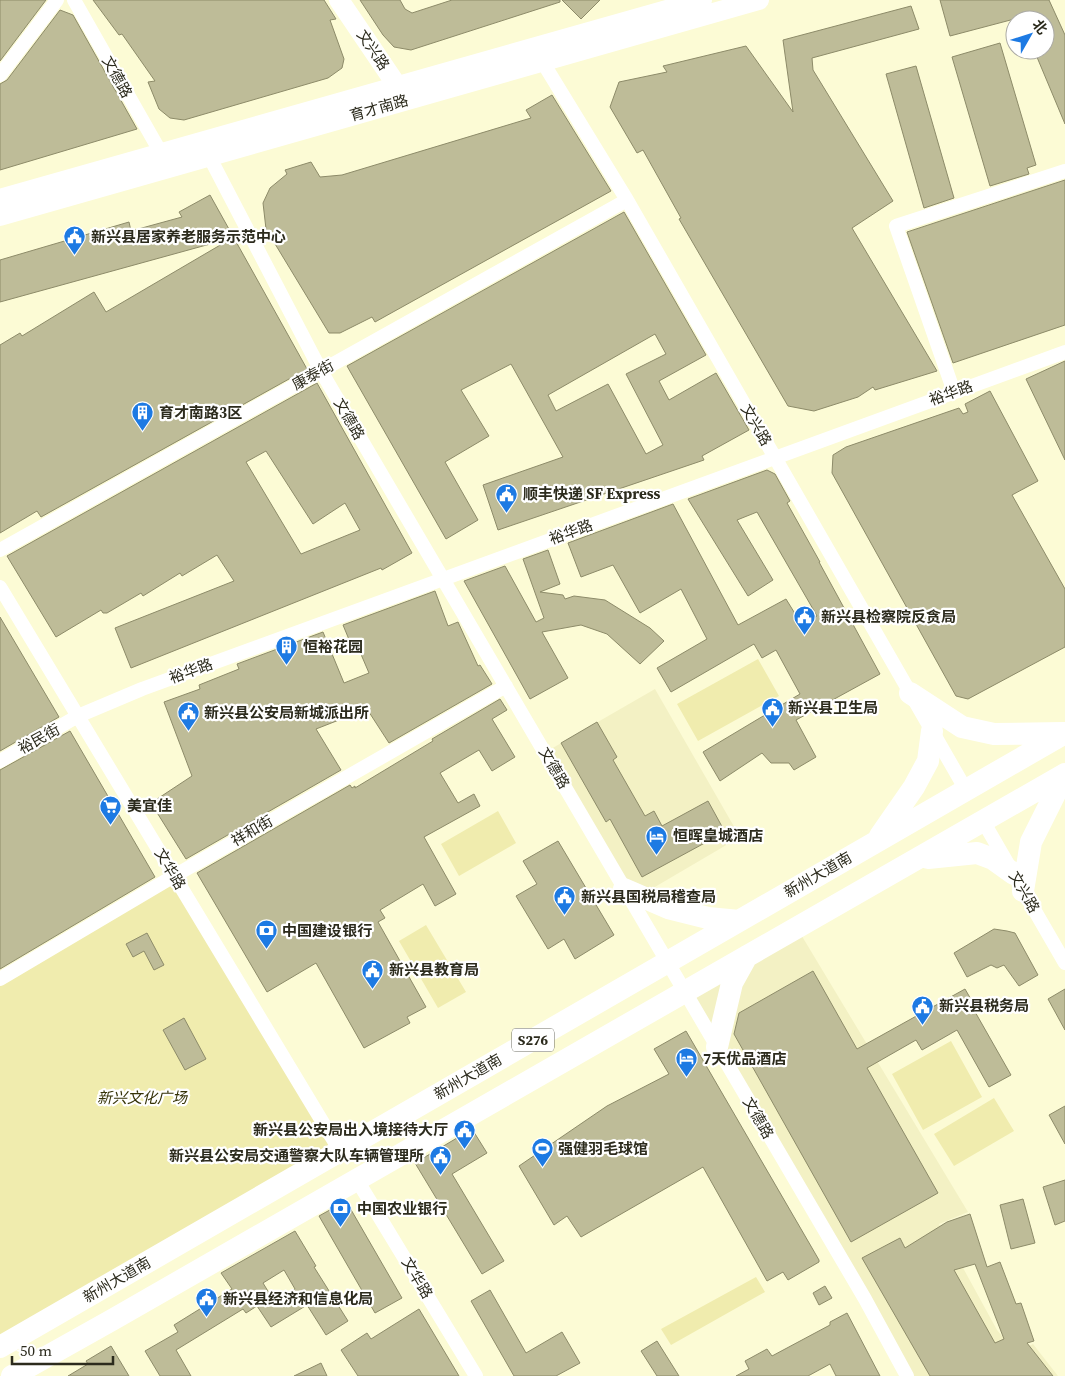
<svg xmlns="http://www.w3.org/2000/svg" width="1065" height="1376" font-family="'Source Serif 4','Noto Sans SC',serif">
  <style>
    .built { fill: #f3f1c4 }
    .green { fill: #f0ecae }
    .building { fill: #bebc98; stroke: #8d8b69; fill-rule: evenodd }
    .lines { fill: none; stroke-linecap: round; stroke-linejoin: round }
    .street { stroke: #fff; stroke-width: 14 }
    .secondary { stroke: #fff; stroke-width: 20 }
    .primary { stroke: #fff; stroke-width: 22 }
    .labels { text-anchor: middle; stroke-width: 4.5; stroke-linejoin: round; paint-order: stroke }
    .shield { fill: #fff; stroke: #6b6b61; stroke-width: 1 }
    .shield-label { font-size: 14px; font-weight: bold; fill: #2c2b1d }
    .street-label { font-size: 15px; fill: #2c2b1d; stroke: #fff }
    .poi-label { font-size: 15px; font-weight: bold; fill: #2c2b1d; stroke: #fff; text-anchor: start }
    .park-label { font-size: 15px; font-style: italic; fill: #353207; stroke: #fff }
  </style>
  <rect width="100%" height="100%" fill="#fcfbd5"/>
  <!-- built -->
  <path class="built" d="M655,689L740,837L631,901L544,753Z
    M797,928L968,1212L939,1224L997,1330L1016,1353L1033,1344L1058,1376H907L685,992Z"/>
  <!-- green -->
  <path class="green" d="M758,659L779,696L698,741L677,704Z
    M498,811L516,843L459,876L441,844Z
    M174,876L340,1151L0,1347V979Z
    M426,925L466,992L438,1008L399,941Z
    M951,1041L982,1097L923,1130L892,1074Z
    M994,1098L1014,1131L954,1166L934,1134Z
    M756,1277L765,1292L671,1345L661,1329Z"/>
  <!-- building -->
  <path class="building" d="M0,0H46L0,61Z
    M93,0H324L336,19L330,20L344,59L342,68L328,78L184,120L170,118L159,109L148,82L155,81L122,34L119,35Z
    M360,0H400L405,9L412,13L452,0H560V2L411,50L394,47L383,35Z
    M562,0H600L581,19Z
    M940,0H1049L1065,35V124L1034,50H1045V20H1023L1022,17L950,36Z
    M911,6L919,29L812,58L813,70L893,201L852,228L937,371L875,390L873,387L858,397L814,411L788,406L679,219L681,218L643,150L637,153L610,107L619,82L667,72L663,66L746,46L793,112L783,40Z
    M60,10L73,15L137,129L0,170V84L7,80Z
    M1000,43L1036,165L1027,168L1029,174L990,186L952,57Z
    M916,66L954,198L924,208L886,74Z
    M552,95L611,191L375,322L372,317L340,333H329L266,229L263,203L270,188L287,174L285,170L311,162L320,177L342,175L531,118L526,110Z
    M1065,180V325L953,363L907,232Z
    M210,195L307,369L41,517L37,511L0,533V345L20,333L22,336L94,292L106,312L222,244L221,241L0,302V260L129,222L131,231L182,217L179,212Z
    M624,212L706,355L659,381L669,400L716,373L749,430L702,456L704,460L498,530L483,485L563,457L511,364L461,390L489,436L445,462L478,520L446,539L347,366ZM655,334L666,354L626,374L663,445L646,454L608,384L556,411L548,395Z
    M1065,361V460L1026,379Z
    M317,383L412,553L382,570L381,568L131,668L115,628L234,581L217,555L182,576L180,573L143,596L141,593L107,613H103L101,610L56,637L7,556ZM266,451L313,524L345,503L360,530L301,554L246,462Z
    M990,391L1038,481L1012,495L1065,589V647L968,699L956,696L832,473L833,455L846,447L959,408L963,414L968,412L965,404Z
    M767,470L775,474L790,501L787,503L820,562H819L880,674L796,720L816,757L794,770L789,763H771L762,753L720,781L703,752L800,694L776,650L762,658L754,644L671,692L657,668L707,639L681,589L640,613L613,565L581,577L568,543L673,504L738,625L786,599L802,625L817,616L757,512L737,520L773,580L748,596L688,499Z
    M548,550L560,584L540,592L563,595L565,599L574,596L605,600L650,628L664,641L640,664L607,634L581,625L542,632L568,678L530,699L464,581L505,566L536,622L544,618L523,559Z
    M435,591L448,626L458,622L478,666L480,665L492,684L389,743L367,709L316,729L341,770L186,859L151,803L192,776L164,702L200,689L199,685L239,669L237,664L323,632L344,683L369,673L360,652L355,654L343,625Z
    M0,617L59,717L0,751Z
    M500,699L507,710L492,719L515,757L492,771L479,750L440,773L458,803L474,794L480,806L424,837L456,894L435,906L423,884L380,910L385,918L378,922L426,1007L407,1017L410,1023L364,1048L316,963L267,992L197,873L350,785L352,788L355,786V788L433,741L432,739Z
    M597,722L617,757L613,760L645,816L654,811L662,826L708,801L725,832L642,877L610,819L606,822L561,743Z
    M70,731L155,877L0,969V770Z
    M558,841L614,935L575,959L564,939L548,949L516,896L537,884L523,861Z
    M994,929L1007,931L1015,933L1038,975L1019,986L1004,965L997,968L991,965L967,977L954,953Z
    M147,933L164,965L154,970L144,951L133,957L126,944Z
    M813,971L857,1049L965,989L976,1008L974,1010L1011,1075L989,1087L957,1030L922,1050L916,1040L867,1068L938,1193L851,1242L734,1034L739,1013Z
    M1065,989V1030L1048,999Z
    M184,1018L206,1059L185,1070L163,1030Z
    M686,1031L819,1260V1262L788,1280L783,1272L767,1281L703,1167L581,1237L567,1216L554,1225L519,1166L607,1106L669,1074L654,1049Z
    M1065,1106V1144L1049,1115Z
    M472,1129L487,1153L452,1174L504,1261L482,1274L415,1163Z
    M1065,1180V1221L1055,1225L1043,1187Z
    M1023,1199L1035,1243L1011,1249L1000,1205Z
    M346,1201L402,1298L375,1313L319,1216Z
    M970,1214L987,1267L1000,1262L1016,1304L1021,1303L1034,1341L1027,1343L1053,1376H930L862,1258L900,1238L905,1248L947,1222ZM975,1264L1004,1339L995,1343L954,1270Z
    M295,1231L316,1266L314,1267L348,1321L326,1335L307,1305L271,1327L257,1306L246,1313L243,1309L176,1350L191,1376H160L145,1351L178,1332L174,1325L232,1289L221,1273ZM284,1270L295,1289L274,1301L263,1283Z
    M825,1286L832,1298L819,1305L813,1293Z
    M490,1290L526,1353L562,1332L580,1363L556,1376H514L471,1301Z
    M419,1309L459,1376H358L341,1350L367,1333L371,1339Z
    M847,1313L880,1376H836L830,1364L808,1376H736L749,1369L745,1361L767,1349L772,1356L830,1325V1322Z
    M657,1341L679,1376H657L641,1351Z
    M111,1346L129,1376H68L88,1364L86,1361Z
    M321,1363L327,1376H294Z"/>
  <g class="lines">
    <!-- street -->
    <path class="street" d="M74,0L161,153
      M542,61L627,200L966,790
      M0,75L57,0
      M209,156L321,371L865,1299L907,1376
      M954,392L896,226L1065,171
      M0,550L627,200
      M0,587L340,1151
      M0,761L78,716L142,689L1065,352
      M983,821L1065,963
      M0,979L174,876L506,686
      M357,1180L476,1376"/>
    <!-- secondary -->
    <path class="secondary" d="M339,0L404,96
      M0,199L702,0
      M0,216L759,0"/>
    <!-- primary -->
    <path class="primary" d="M910,693L962,727L994,734L1064,733
      M880,836L914,787L928,761L932,731
      M928,858L977,853L993,859L1014,874
      M624,889L668,908L708,918L739,921
      M1023,891L1031,842L1065,774
      M717,1047L732,983L747,956
      M0,1347L1065,733
      M12,1376L112,1320L1065,774"/>
  </g>
  <!-- icons -->
  <defs>
    <symbol id="civic-pin" viewBox="-11 -11 22 30"><path d="M0 17L-7.5 6A9.5 9.5 0 1 1 7.5 6Z" fill="#1d7ae3" stroke="#fff"/><path d="M-.6-6.5H3V-4.5H.6V-3L4-1V1h2V6H-6V1h2V-1L-.6-3ZM-1.2 2.5V6h2.4V2.5Z" fill="#fff"/></symbol>
    <symbol id="building-pin" viewBox="-11 -11 22 30"><path d="M0 17L-7.5 6A9.5 9.5 0 1 1 7.5 6Z" fill="#1d7ae3" stroke="#fff"/><path d="M-4-6H4V6H1V3H-1V6H-4ZM-2.5-4.3h1.7v1.8h-1.7ZM.8-4.3h1.7v1.8H.8ZM-2.5-1h1.7V.8h-1.7ZM.8-1h1.7V.8H.8Z" fill="#fff"/></symbol>
    <symbol id="supermarket-pin" viewBox="-11 -11 22 30"><path d="M0 17L-7.5 6A9.5 9.5 0 1 1 7.5 6Z" fill="#1d7ae3" stroke="#fff"/><path d="M-6-5.5h2.5l.6 2H6L4.5 2H-2.5L-4.4-4H-6ZM-1.5 3.2a1.3 1.3 0 1 0 .1 0ZM3 3.2a1.3 1.3 0 1 0 .1 0Z" fill="#fff"/></symbol>
    <symbol id="hotel-pin" viewBox="-11 -11 22 30"><path d="M0 17L-7.5 6A9.5 9.5 0 1 1 7.5 6Z" fill="#1d7ae3" stroke="#fff"/><path d="M-6-4.5h1.5V1H6V5H4.5V3h-9V5H-6ZM-4 0a1.8 1.8 0 1 1 3.6 0ZM.5 0V-2.5h3Q6-2.5 6 0Z" fill="#fff"/></symbol>
    <symbol id="bank-pin" viewBox="-11 -11 22 30"><path d="M0 17L-7.5 6A9.5 9.5 0 1 1 7.5 6Z" fill="#1d7ae3" stroke="#fff"/><path d="M-6-4H6V4H-6ZM0-2.3a2.3 2.3 0 1 0 0 4.6a2.3 2.3 0 1 0 0-4.6Z" fill="#fff"/></symbol>
    <symbol id="stadium-pin" viewBox="-11 -11 22 30"><path d="M0 17L-7.5 6A9.5 9.5 0 1 1 7.5 6Z" fill="#1d7ae3" stroke="#fff"/><path d="M0-5a6.5 5 0 1 0 0 10a6.5 5 0 1 0 0-10ZM-3.5-1.8h7v3.6h-7Z" fill="#fff"/></symbol>
  </defs>
  <g fill-rule="evenodd">
    <use href="#civic-pin" x="62" y="224" width="25" height="34"/>
    <use href="#building-pin" x="130" y="400" width="25" height="34"/>
    <use href="#civic-pin" x="494" y="482" width="25" height="34"/>
    <use href="#civic-pin" x="792" y="604" width="25" height="34"/>
    <use href="#building-pin" x="274" y="634" width="25" height="34"/>
    <use href="#civic-pin" x="760" y="696" width="25" height="34"/>
    <use href="#civic-pin" x="176" y="700" width="25" height="34"/>
    <use href="#supermarket-pin" x="98" y="794" width="25" height="34"/>
    <use href="#hotel-pin" x="644" y="824" width="25" height="34"/>
    <use href="#civic-pin" x="552" y="884" width="25" height="34"/>
    <use href="#bank-pin" x="254" y="918" width="25" height="34"/>
    <use href="#civic-pin" x="360" y="958" width="25" height="34"/>
    <use href="#civic-pin" x="910" y="994" width="25" height="34"/>
    <use href="#hotel-pin" x="674" y="1046" width="25" height="34"/>
    <use href="#civic-pin" x="452" y="1118" width="25" height="34"/>
    <use href="#stadium-pin" x="530" y="1136" width="25" height="34"/>
    <use href="#civic-pin" x="428" y="1144" width="25" height="34"/>
    <use href="#bank-pin" x="328" y="1196" width="25" height="34"/>
    <use href="#civic-pin" x="194" y="1286" width="25" height="34"/>
  </g>
  <g class="labels">
    <!-- shield labels -->
    <rect class="shield" x="512" y="1028.5" width="42" height="23" rx="4"/>
    <g class="shield-label">
      <text x="533" y="1045">S276</text>
    </g>
    <!-- street labels -->
    <g class="street-label">
      <text transform="translate(373 50) rotate(56)" y="5">文兴路</text>
      <text transform="translate(117 77) rotate(61)" y="5">文德路</text>
      <text transform="translate(379 108) rotate(-16)" y="5">育才南路</text>
      <text transform="translate(313 375) rotate(-29)" y="5">康泰街</text>
      <text transform="translate(951 393) rotate(-20)" y="5">裕华路</text>
      <text transform="translate(349 419) rotate(60)" y="5">文德路</text>
      <text transform="translate(756 425) rotate(60)" y="5">文兴路</text>
      <text transform="translate(571 532) rotate(-20)" y="5">裕华路</text>
      <text transform="translate(191 671) rotate(-20)" y="5">裕华路</text>
      <text transform="translate(39 739) rotate(-29)" y="5">裕民街</text>
      <text transform="translate(554 768) rotate(60)" y="5">文德路</text>
      <text transform="translate(252 831) rotate(-30)" y="5">祥和街</text>
      <text transform="translate(170 869) rotate(59)" y="5">文华路</text>
      <text transform="translate(818 875) rotate(-30)" y="5">新州大道南</text>
      <text transform="translate(1024 892) rotate(60)" y="5">文兴路</text>
      <text transform="translate(468 1077) rotate(-30)" y="5">新州大道南</text>
      <text transform="translate(758 1118) rotate(60)" y="5">文德路</text>
      <text transform="translate(417 1278) rotate(59)" y="5">文华路</text>
      <text transform="translate(117 1280) rotate(-30)" y="5">新州大道南</text>
    </g>
    <!-- poi labels -->
    <g class="poi-label">
      <text x="91" y="242">新兴县居家养老服务示范中心</text>
      <text x="159" y="418">育才南路3区</text>
      <text x="523" y="499">顺丰快递 SF Express</text>
      <text x="821" y="622">新兴县检察院反贪局</text>
      <text x="303" y="652">恒裕花园</text>
      <text x="788" y="713">新兴县卫生局</text>
      <text x="204" y="718">新兴县公安局新城派出所</text>
      <text x="127" y="811">美宜佳</text>
      <text x="673" y="841">恒晖皇城酒店</text>
      <text x="581" y="902">新兴县国税局稽查局</text>
      <text x="282" y="936">中国建设银行</text>
      <text x="389" y="975">新兴县教育局</text>
      <text x="939" y="1011">新兴县税务局</text>
      <text x="703" y="1064">7天优品酒店</text>
      <text x="448" y="1135" text-anchor="end">新兴县公安局出入境接待大厅</text>
      <text x="558" y="1154">强健羽毛球馆</text>
      <text x="424" y="1161" text-anchor="end">新兴县公安局交通警察大队车辆管理所</text>
      <text x="357" y="1214">中国农业银行</text>
      <text x="223" y="1304">新兴县经济和信息化局</text>
    </g>
    <!-- park labels -->
    <g class="park-label">
      <text x="142" y="1103">新兴文化广场</text>
    </g>
  </g>
  <!-- north arrow -->
  <g transform="translate(1030 35) rotate(51)"><circle r="24" fill="#ffffff" stroke="#abaaa5"/>
  <path d="M0-4L9 19L0 12L-9 19Z" fill="#1d7ae3"/>
  <text y="-8" font-size="14" font-weight="bold" text-anchor="middle" fill="#2c2b1d">北</text>
  </g>
  <!-- scale -->
  <path d="M12 1356v8h101v-8" fill="none" stroke="#2c2b1d" stroke-width="2.5"/>
  <text x="20" y="1356" font-size="15" fill="#2c2b1d" stroke="#ffffff" stroke-width="4" paint-order="stroke">50 m</text>
</svg>
